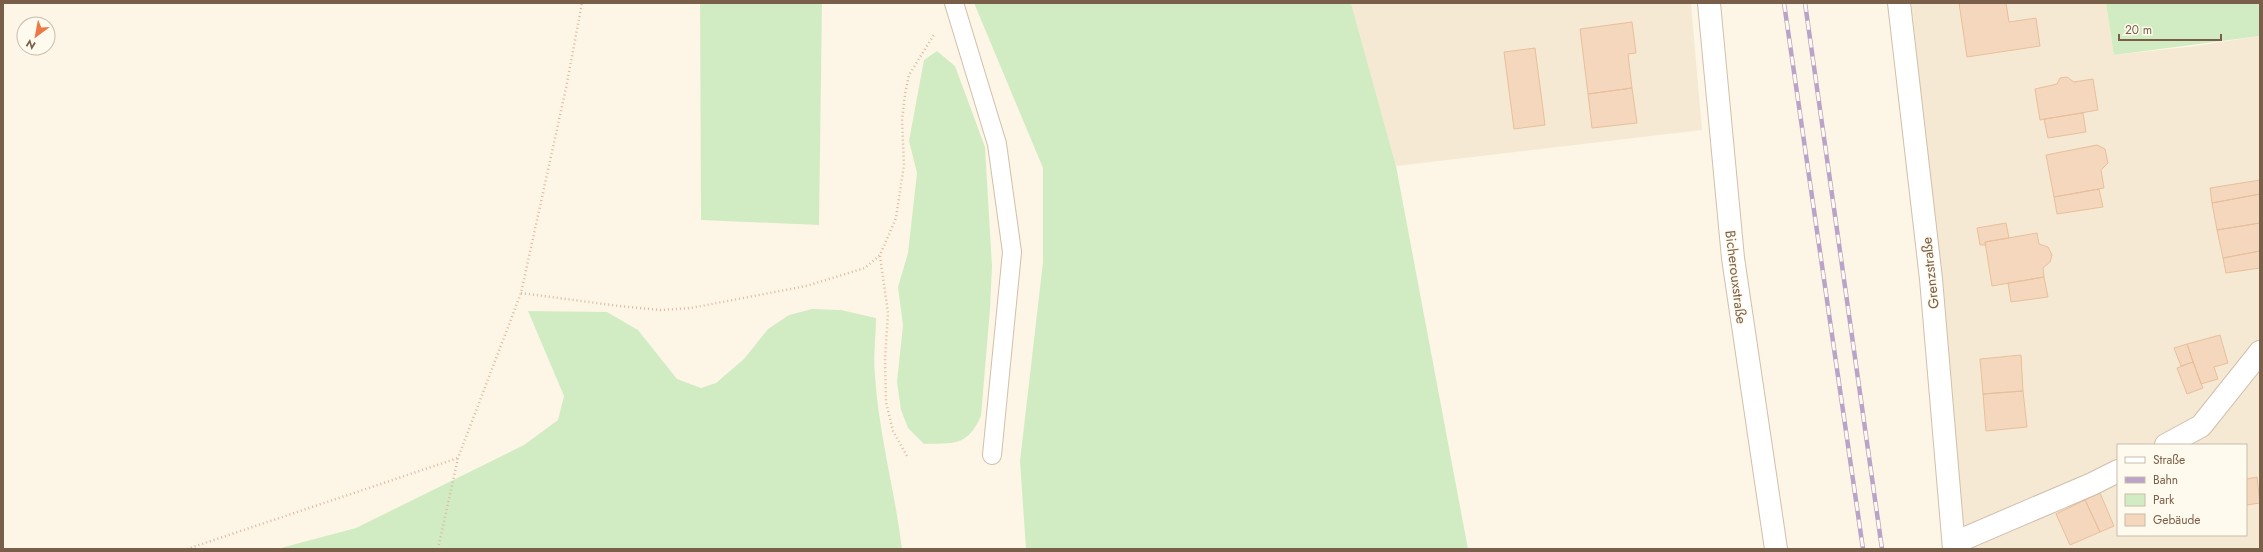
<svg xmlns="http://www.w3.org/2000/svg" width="2263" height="552" font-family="Jost,sans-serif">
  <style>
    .residential { fill: #f6e9d4; fill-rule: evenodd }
    .green { fill: #d1ecc3 }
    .building { fill: #f4d7bc; stroke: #e8bf9c }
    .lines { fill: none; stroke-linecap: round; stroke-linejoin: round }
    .service-casing { stroke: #d0bfab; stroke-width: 20 }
    .minor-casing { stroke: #d0bfab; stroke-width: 24 }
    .path { stroke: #daba9f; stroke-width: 2.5; stroke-dasharray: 1 3; stroke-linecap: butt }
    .service { stroke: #fff; stroke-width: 18 }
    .minor { stroke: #fff; stroke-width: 22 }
    .rail-casing { stroke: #baa3c8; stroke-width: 4.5 }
    .rail { stroke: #fffaee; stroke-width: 3; stroke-dasharray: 9; stroke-linecap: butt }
    .labels { text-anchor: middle; stroke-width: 3; stroke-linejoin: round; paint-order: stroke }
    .street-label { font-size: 14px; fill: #795e49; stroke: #fffaee }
  </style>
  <rect width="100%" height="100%" fill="#fdf6e6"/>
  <!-- residential -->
  <path class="residential" d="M1351,3H1691L1702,130L1396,166Z
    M1911,3H2106L2114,55L2196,46L2260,36V549H1966ZM2118,445H2246V535H2118Z"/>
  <!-- green -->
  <path class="green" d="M700,3H822L819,225L701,220Z
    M974,3H1351L1396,166L1468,549H1026L1020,461L1043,262V168Z
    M2106,3H2260V36L2114,55Z
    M937,51L955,66L985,147L992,266L990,309L981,416C967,447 954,443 924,444L908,428L901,410L897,382L903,325L898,287L908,253L917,173L909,141L924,60Z
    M812,309L841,310L876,318C876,337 873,357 875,376C879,435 895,491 902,549H277L356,528L524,445L558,420L564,396L528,311L607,312L638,330L677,379L701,388L716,383L744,359L768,329L789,315Z"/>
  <!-- building -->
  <path class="building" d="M1959,3H2006L2009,22L2036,18L2040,46L1967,57Z
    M1632,22L1636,53L1628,54L1632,88L1588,94L1580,29Z
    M1535,48L1545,125L1514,129L1504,52Z
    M2067,77L2074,82L2093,79L2098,110L2040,120L2035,89L2057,84L2060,78Z
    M1632,88L1637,123L1592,128L1588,94Z
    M2083,113L2086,132L2048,138L2044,119Z
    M2097,145L2105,149L2108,163L2101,170L2104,188L2054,197L2046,155Z
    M2260,180V194L2212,203L2210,188Z
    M2099,189L2103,207L2057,214L2054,197Z
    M2260,194V223L2217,230L2212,203Z
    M2006,223L2009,238L1985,242L1986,245H1980L1977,228Z
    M2260,223V251L2223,258L2217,230Z
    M2037,233L2039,244L2048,247L2052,255L2050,262L2043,268L2044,277L1992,286L1985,242Z
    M2260,251V268L2226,273L2223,258Z
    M2044,277L2048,297L2011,302L2008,283Z
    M2220,335L2228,363L2214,367L2218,379L2201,384L2187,344Z
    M2187,344L2193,362L2181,366L2174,348Z
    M2021,355L2023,391L1983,394L1980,359Z
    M2193,362L2203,388L2187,394L2177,368Z
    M2023,391L2027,427L1986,431L1983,394Z
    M2257,477L2260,503L2246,505V479Z
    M2100,493L2114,526L2100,532L2085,500Z
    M2085,500L2100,532L2070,545L2056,514Z"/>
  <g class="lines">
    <defs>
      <path id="service" d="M954,3L997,144L1012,252L992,455"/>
      <path id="minor" d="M1709,3L1733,258L1776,549
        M1899,3L1931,279L1954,549
        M2166,445L2201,426L2260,352
        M1954,543L2092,484L2118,471"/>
    </defs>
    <!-- service casing -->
    <use href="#service" class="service-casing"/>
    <!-- minor casing -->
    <use href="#minor" class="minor-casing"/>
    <!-- path -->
    <path class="path" d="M880,256L888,313L885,359L886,402L893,431L907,456
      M521,293L619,306L660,310L691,308L806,286L865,268L880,255L896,218L904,165L902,121L905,94L909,75L935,33
      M187,549L458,458
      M438,549L458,458L521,293L566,88L582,3"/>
    <!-- service -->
    <use href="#service" class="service"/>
    <!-- minor -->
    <use href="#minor" class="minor"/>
    <defs>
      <path id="rail" d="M1784,3L1863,549
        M1805,3L1882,549"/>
    </defs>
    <!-- rail casing -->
    <use href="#rail" class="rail-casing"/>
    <!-- rail -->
    <use href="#rail" class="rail"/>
  </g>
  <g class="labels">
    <!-- street labels -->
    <g class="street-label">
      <text transform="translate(1930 273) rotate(-96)" y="5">Grenzstraße</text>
      <text transform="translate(1736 277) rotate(83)" y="5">Bicherouxstraße</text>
    </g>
  </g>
  <!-- border -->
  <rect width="2263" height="552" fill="none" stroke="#795e49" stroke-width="8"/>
  <!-- legend -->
  <rect x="2117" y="444" width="130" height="92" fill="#fffaee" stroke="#c9bcac"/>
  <rect x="2125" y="457" width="20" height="6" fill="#ffffff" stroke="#c9bcac"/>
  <text x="2153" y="464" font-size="12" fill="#795e49">Straße</text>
  <rect x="2125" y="477" width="20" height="6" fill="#baa3c8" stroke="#c9bcac"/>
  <text x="2153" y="484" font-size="12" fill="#795e49">Bahn</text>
  <rect x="2125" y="494" width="20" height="12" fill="#d1ecc3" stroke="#c9bcac"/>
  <text x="2153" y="504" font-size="12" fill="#795e49">Park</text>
  <rect x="2125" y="514" width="20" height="12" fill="#f4d7bc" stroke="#c9bcac"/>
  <text x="2153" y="524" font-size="12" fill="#795e49">Gebäude</text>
  <!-- north arrow -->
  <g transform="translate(36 36) rotate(212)"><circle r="19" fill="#fffaee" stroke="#c9bcac"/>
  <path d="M0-3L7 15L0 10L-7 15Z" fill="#ed7845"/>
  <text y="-6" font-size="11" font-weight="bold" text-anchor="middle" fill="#795e49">N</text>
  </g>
  <!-- scale -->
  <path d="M2119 34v6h102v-6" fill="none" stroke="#795e49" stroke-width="2"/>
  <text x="2125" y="34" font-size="12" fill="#795e49" stroke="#fffaee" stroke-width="3" paint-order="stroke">20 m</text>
</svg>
